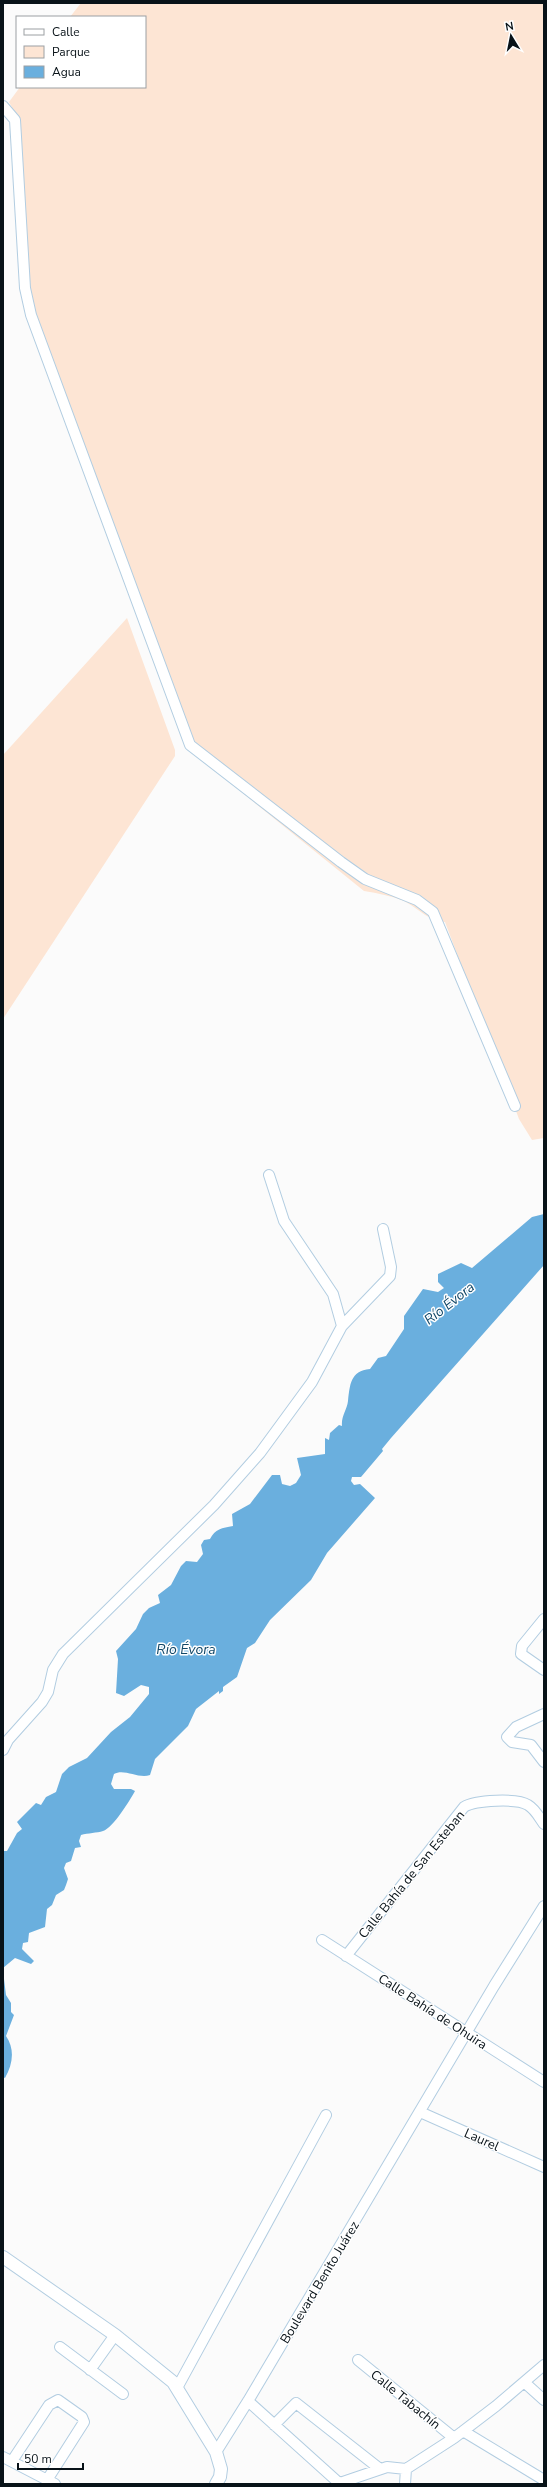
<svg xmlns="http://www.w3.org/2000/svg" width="547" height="2487" font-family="'Nunito Sans',sans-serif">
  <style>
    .green { fill: #fde5d4 }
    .water { fill: #6aafde }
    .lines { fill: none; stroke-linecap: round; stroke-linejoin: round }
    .minor-casing { stroke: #b2cde1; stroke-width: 12 }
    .tertiary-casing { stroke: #b2cde1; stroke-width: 14 }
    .minor { stroke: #fff; stroke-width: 10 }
    .tertiary { stroke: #fff; stroke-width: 12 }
    .labels { text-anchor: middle; stroke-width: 3; stroke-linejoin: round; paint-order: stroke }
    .street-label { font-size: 13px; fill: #081218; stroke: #fff }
    .water-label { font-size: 14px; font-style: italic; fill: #124868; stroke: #fff }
  </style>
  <rect width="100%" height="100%" fill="#fbfbfb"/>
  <!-- green -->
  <path class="green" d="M81,3H544V1138L532,1140L519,1119L445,922C430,922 418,908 404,901C391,896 378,893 364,891L198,757L32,314L19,121L9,102L20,87H145V17H70Z
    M127,618L175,750V756L3,1019V755Z"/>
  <!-- water -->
  <path class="water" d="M544,1214V1265L391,1438L382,1449L383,1451L361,1477H352L351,1481L354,1485L360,1484L375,1498L327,1553L311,1580L270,1620L255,1643L247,1648L237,1677L223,1687V1691L219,1694V1691L196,1709L188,1726L155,1759L150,1775C138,1779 124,1768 114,1774L111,1784L114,1789H131L135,1791C130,1800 113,1828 103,1831C97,1833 88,1833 81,1835L79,1841L81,1847L75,1848L71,1861L66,1863L64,1868L68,1879L66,1885L64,1890L56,1895L52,1905L47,1909L45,1927L29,1933L28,1942L23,1943L22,1949L34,1961L31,1964L15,1958L3,1968V1851H7L17,1833L22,1829L17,1822L36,1803L41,1805L46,1797L56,1792L62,1774L69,1767L87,1758L111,1732L130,1717L149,1694V1687L141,1685L124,1696L116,1693L118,1659L116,1651L136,1629L143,1614L149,1608L160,1603L158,1595L171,1585L181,1566L186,1561L197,1562L203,1554L201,1545L204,1540L210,1539C215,1529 222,1528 233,1526L232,1514L250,1504L272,1475H280L282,1484L290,1486L296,1483L301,1475L297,1458L325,1454V1438L329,1440L330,1433L339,1425L342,1426C341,1416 347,1410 348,1401C350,1385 350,1371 370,1369L378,1358L386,1356L404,1329V1316L423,1289L438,1292L444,1288L438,1282V1274L461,1263L472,1268L532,1217Z
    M3,1971L6,1995L11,2003V2012L14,2015L6,2036C15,2049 13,2064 5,2078L3,2077Z"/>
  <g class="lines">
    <defs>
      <path id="minor" d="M3,106L15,120L25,288L31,315L190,745L341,862L365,879L417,900L433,912L515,1106
        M269,1175L284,1221L333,1294L342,1326
        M544,1619L522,1646L521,1654L544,1670
        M544,1714L516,1727L507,1737L512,1742L531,1745L544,1762
        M3,1750L8,1740L42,1702L48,1692L53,1670L63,1654L214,1505L260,1453L312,1382L342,1326L390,1276L391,1267L383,1229
        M322,1940L544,2082
        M346,1956L464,1807C475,1800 517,1798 528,1805C535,1809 539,1817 544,1824
        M420,2112L544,2167
        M60,2347L123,2394
        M358,2360L454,2438
        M90,2370L115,2335
        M524,2382L544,2400
        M177,2388L326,2115
        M248,2401L339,2483
        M274,2425L296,2403L380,2469
        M463,2431L544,2480
        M216,2452L248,2401L494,1986L544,1906
        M3,2457L55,2484
        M12,2461L49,2405L58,2400L82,2417L84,2422L47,2480
        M337,2484L387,2467L406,2469L454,2438L496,2406L544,2365
        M405,2484L406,2469"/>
      <path id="tertiary" d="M3,2257L115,2335L173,2382L216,2452L221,2469L220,2477L216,2484"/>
    </defs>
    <!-- minor casing -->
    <use href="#minor" class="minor-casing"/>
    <!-- tertiary casing -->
    <use href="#tertiary" class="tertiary-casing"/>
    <!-- minor -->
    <use href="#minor" class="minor"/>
    <!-- tertiary -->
    <use href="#tertiary" class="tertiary"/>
  </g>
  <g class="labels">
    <!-- street labels -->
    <g class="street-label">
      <text transform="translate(411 1874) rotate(-51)" y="5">Calle Bahía de San Esteban</text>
      <text transform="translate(433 2011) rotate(33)" y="5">Calle Bahía de Ohuira</text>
      <text transform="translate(482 2139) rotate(24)" y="5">Laurel</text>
      <text transform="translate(319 2282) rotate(-59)" y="5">Boulevard Benito Juárez</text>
      <text transform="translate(406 2399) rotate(39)" y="5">Calle Tabachín</text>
    </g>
    <!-- water labels -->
    <g class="water-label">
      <text transform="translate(449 1303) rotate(-38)" y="5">Río Évora</text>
      <text x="186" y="1654">Río Évora</text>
    </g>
  </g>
  <!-- border -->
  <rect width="547" height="2487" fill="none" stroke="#081218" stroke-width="8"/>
  <!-- legend -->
  <rect x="16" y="16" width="130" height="72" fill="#ffffff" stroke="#9ca0a3"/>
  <rect x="24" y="29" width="20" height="6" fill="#ffffff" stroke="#9ca0a3"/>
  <text x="52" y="36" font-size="12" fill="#081218">Calle</text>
  <rect x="24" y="46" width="20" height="12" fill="#fde5d4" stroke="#9ca0a3"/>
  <text x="52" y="56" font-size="12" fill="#081218">Parque</text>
  <rect x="24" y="66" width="20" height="12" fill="#6aafde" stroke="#9ca0a3"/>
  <text x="52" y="76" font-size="12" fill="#081218">Agua</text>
  <!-- north arrow -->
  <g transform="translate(511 36) rotate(350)" stroke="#ffffff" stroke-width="3" paint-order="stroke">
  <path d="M0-3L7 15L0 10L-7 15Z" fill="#081218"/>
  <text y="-6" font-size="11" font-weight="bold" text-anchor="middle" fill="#081218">N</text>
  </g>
  <!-- scale -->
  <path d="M18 2463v6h65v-6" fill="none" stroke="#081218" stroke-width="2"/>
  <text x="24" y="2463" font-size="12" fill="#081218" stroke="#ffffff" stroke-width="3" paint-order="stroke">50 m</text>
</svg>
